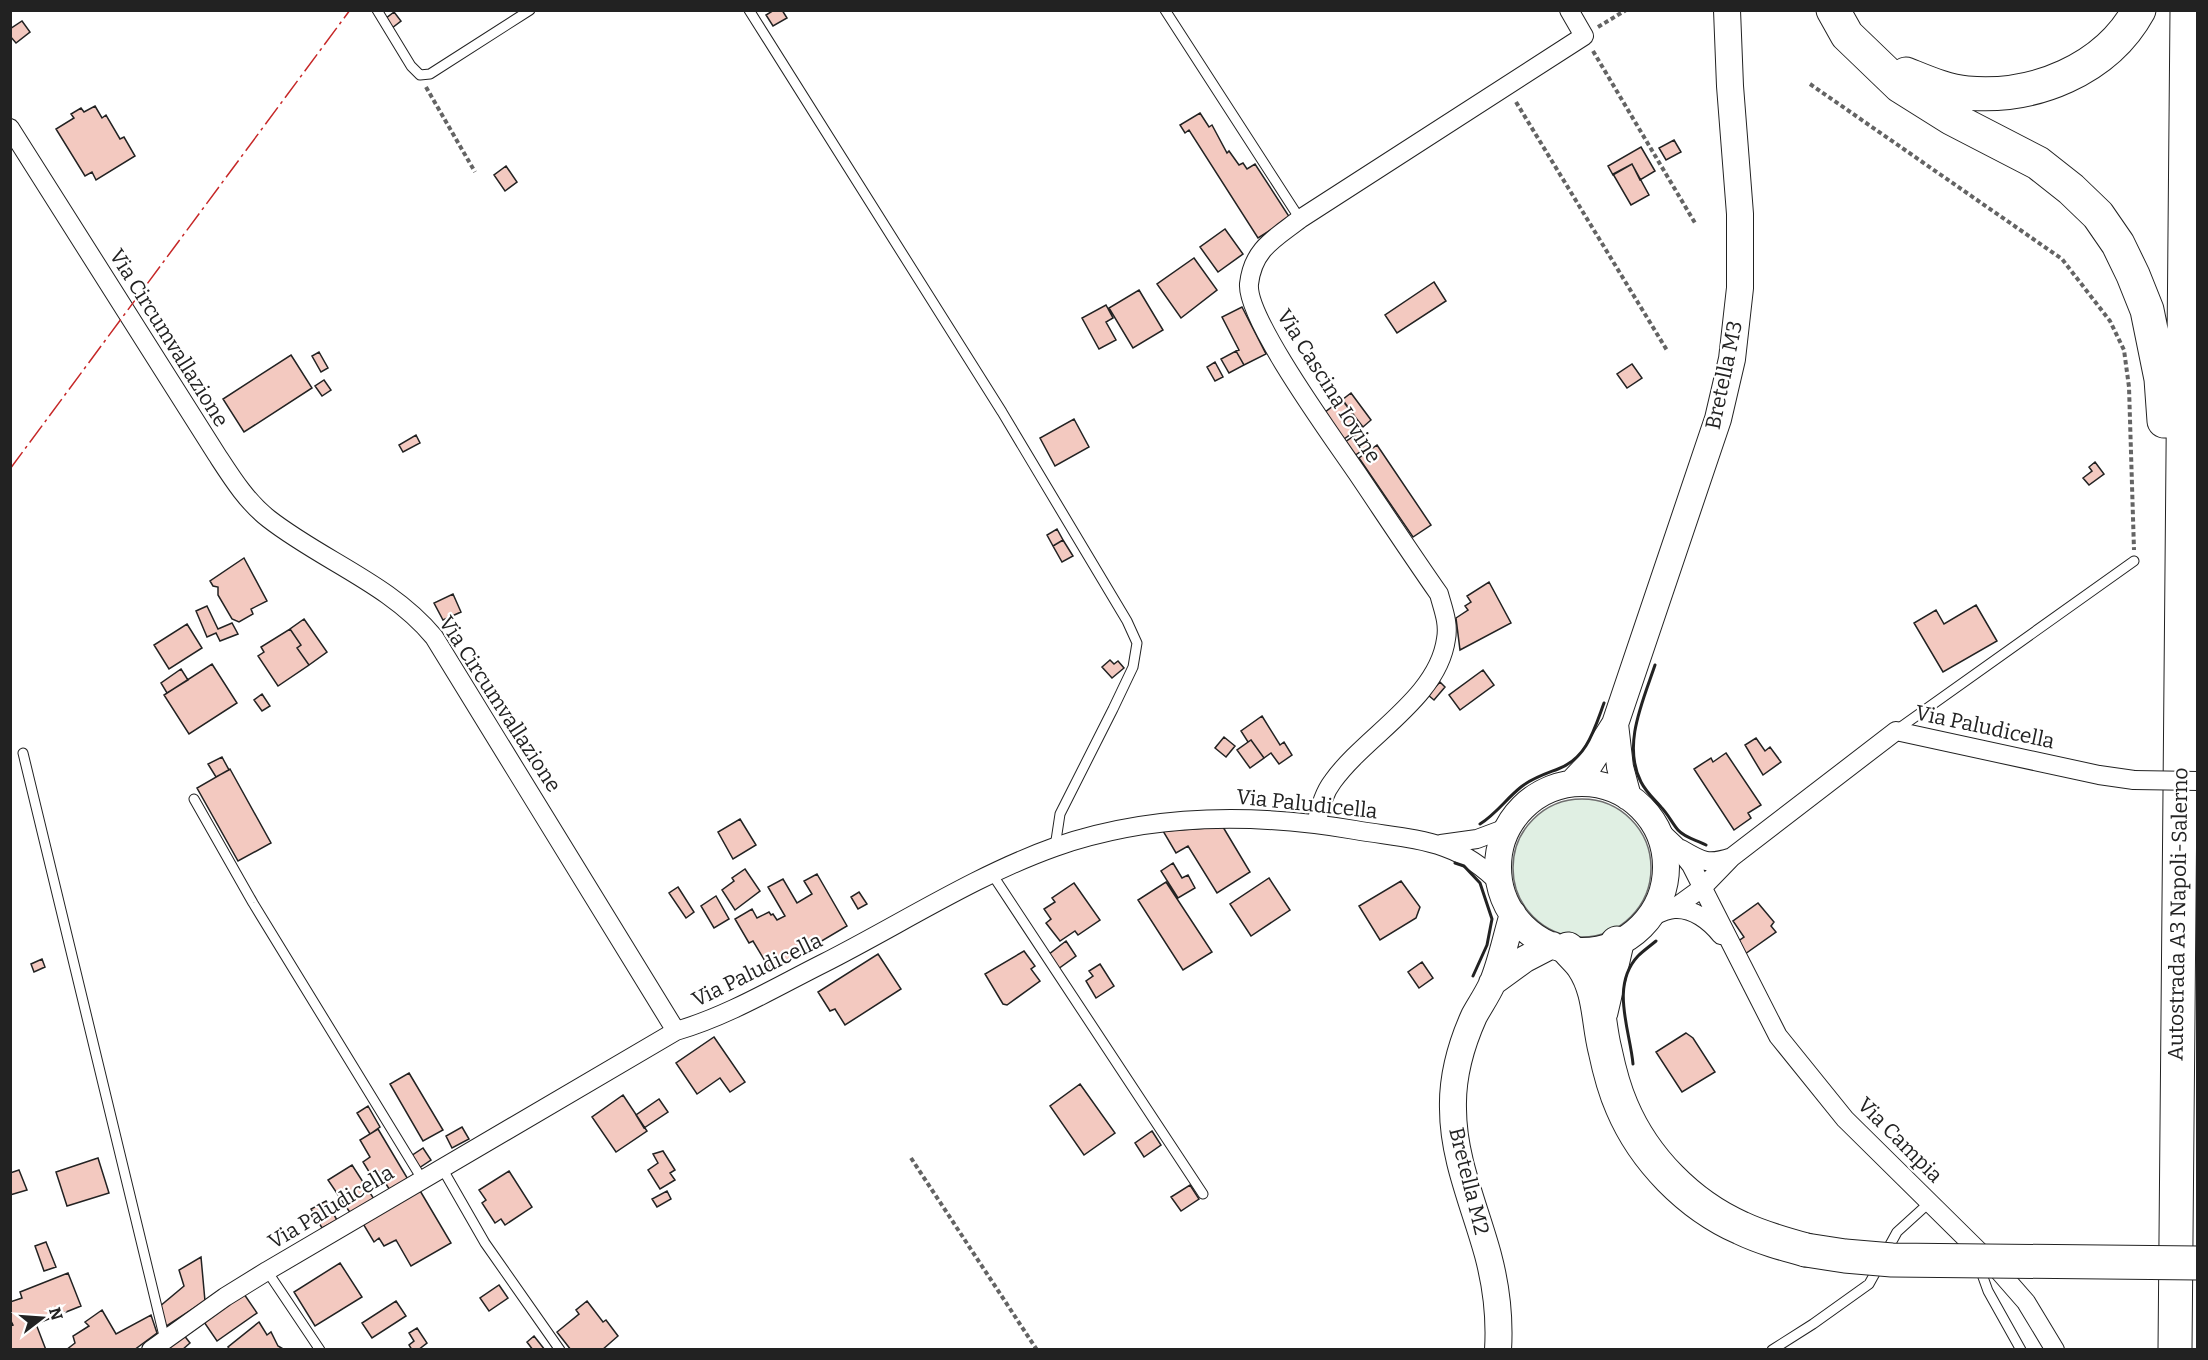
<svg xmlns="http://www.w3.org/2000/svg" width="2208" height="1360" font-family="Bitter,serif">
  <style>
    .grass { fill: #e0efe3; stroke: #6f6f6f; stroke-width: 1.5 }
    .building { fill: #f3c9c0; stroke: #222; stroke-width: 1.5 }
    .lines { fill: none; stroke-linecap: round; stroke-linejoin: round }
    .lane-casing { stroke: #222; stroke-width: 11 }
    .street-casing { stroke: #222; stroke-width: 20 }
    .secondary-casing { stroke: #222; stroke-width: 28 }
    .highway-casing { stroke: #222; stroke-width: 35 }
    .path { stroke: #646464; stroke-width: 4; stroke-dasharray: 4.5 3; stroke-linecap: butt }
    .lane { stroke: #fff; stroke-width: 9 }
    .street { stroke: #fff; stroke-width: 18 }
    .secondary { stroke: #fff; stroke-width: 26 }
    .highway { stroke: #fff; stroke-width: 33 }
    .street-bridge-casing { stroke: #222; stroke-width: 20; stroke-linecap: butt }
    .highway-bridge-casing { stroke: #222; stroke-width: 35; stroke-linecap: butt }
    .street-bridge { stroke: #fff; stroke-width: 18 }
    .highway-bridge { stroke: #fff; stroke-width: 33 }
    .wall { stroke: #222; stroke-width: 3 }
    .power { stroke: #c62828; stroke-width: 1.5; stroke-dasharray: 21 4.5 3 4.5; stroke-linecap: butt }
    .labels { text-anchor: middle; stroke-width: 4.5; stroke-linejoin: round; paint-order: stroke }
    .street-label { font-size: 21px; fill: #222; stroke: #fff }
  </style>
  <rect width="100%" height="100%" fill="#fff"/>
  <!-- grass -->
  <path class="grass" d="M1513 868a69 69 0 1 1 138 0a69 69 0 1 1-138 0Z"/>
  <!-- building -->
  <path class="building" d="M774,10H782L787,18L773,26L766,15Z
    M394,12L401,21L392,28L385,19Z
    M22,21L30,32L16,43L10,36V29Z
    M95,106L102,118L106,115L120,139L124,137L135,156L96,180L92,172L85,176L56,129L74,118L71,114L81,108L84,112Z
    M1200,113L1209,127L1212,125L1227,153L1229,151L1239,165L1243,163L1247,169L1255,164L1290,218L1258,238L1189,130L1185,133L1180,125Z
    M1674,140L1681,152L1666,160L1659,148Z
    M1641,147L1655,171L1640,180L1632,164L1613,175L1608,166Z
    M1632,164L1649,195L1631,205L1613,174Z
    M506,166L517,182L505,191L494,175Z
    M1225,229L1243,254L1218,272L1200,247Z
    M1194,258L1217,290L1181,318L1157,284Z
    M1434,282L1446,301L1397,333L1385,315Z
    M1139,290L1163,330L1133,348L1109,308Z
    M1106,305L1113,318L1106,322L1116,340L1099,349L1082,318Z
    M1242,307L1266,354L1244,365L1236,351L1239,350L1222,317Z
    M1236,351L1244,365L1229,373L1221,359Z
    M319,352L328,368L321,372L312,356Z
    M291,355L312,388L244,432L223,399Z
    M1215,362L1223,377L1215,381L1207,367Z
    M1632,364L1642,378L1627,388L1617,374Z
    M324,380L331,390L322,396L315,386Z
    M1351,393L1371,420L1363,427L1342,400Z
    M1342,399L1362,426L1344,439L1324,413Z
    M1074,419L1089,447L1055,466L1040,438Z
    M1360,432L1370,445L1354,456L1345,442Z
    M416,435L420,443L403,452L399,445Z
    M1377,445L1431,525L1413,537L1359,458Z
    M2095,462L2104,474L2089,485L2083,478L2092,471L2089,467Z
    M1057,529L1063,540L1053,546L1047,535Z
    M1063,540L1073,556L1062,562L1053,546Z
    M244,558L267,601L251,609L253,614L239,622L232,619L218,595V587L213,586L210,581Z
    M1489,582L1511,623L1460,650L1456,618L1468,610L1465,606L1471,602L1467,596Z
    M453,594L461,612L443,620L434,603Z
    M1976,605L1997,641L1943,672L1914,623L1936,610L1944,624Z
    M207,606L218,629L232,623L238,634L220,641L216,633L207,637L196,611Z
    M304,619L327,652L309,665L297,648L301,645L290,629Z
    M187,624L202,648L169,669L154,645Z
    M290,629L301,645L297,648L309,665L278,686L258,656L264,652L261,647Z
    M1110,660L1114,664L1118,661L1124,668L1112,678L1102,667Z
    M212,664L237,703L189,734L164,695Z
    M181,669L188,680L167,693L161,683Z
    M1483,670L1494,685L1460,710L1449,695Z
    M1440,682L1445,687L1434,700L1428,695Z
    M262,694L270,706L262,711L254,700Z
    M1262,716L1280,745L1284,742L1292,755L1279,764L1271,753L1264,758L1251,740L1248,742L1241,731Z
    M1224,737L1235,746L1226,757L1215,748Z
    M1756,738L1765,751L1770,747L1781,762L1763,775L1745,745Z
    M1251,740L1264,758L1250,768L1237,750Z
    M1726,753L1761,805L1748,813L1751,818L1734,830L1694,769L1711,758L1713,762Z
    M222,757L229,770L216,777L208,764Z
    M230,769L271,843L238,861L197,788Z
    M740,819L756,845L733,859L718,832Z
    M1223,827L1250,872L1217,893L1188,846L1176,853L1163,831Z
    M1173,863L1182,878L1188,875L1195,888L1178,898L1161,871Z
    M745,869L760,891L735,910L722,890L734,881L732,878Z
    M817,874L847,926L771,971L753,941L749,943L735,919L752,909L757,918L769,912L771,915L773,914L777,920L785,916L768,887L783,879L797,903L812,894L804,881Z
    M1269,878L1290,910L1251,936L1230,904Z
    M1401,881L1420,907L1416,918L1380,940L1359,906Z
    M1166,882L1212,952L1183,970L1138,900Z
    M1074,883L1100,920L1078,935L1075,931L1060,941L1046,923L1051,919L1044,909L1055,902L1052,898Z
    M678,887L694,912L686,918L669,893Z
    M859,892L867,904L858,909L851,897Z
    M716,896L729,919L714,928L701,906Z
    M1758,903L1774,922L1771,926L1776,932L1745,954L1737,942L1744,937L1733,921Z
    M1066,941L1076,956L1058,969L1048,955Z
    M1024,951L1035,966L1031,969L1040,981L1007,1005L1003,1004L985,974Z
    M878,954L901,989L845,1025L835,1009L830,1011L818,992Z
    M42,959L45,967L34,972L31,964Z
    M1422,962L1433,978L1419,988L1408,972Z
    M1100,964L1114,986L1096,998L1086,981L1093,976L1089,971Z
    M1686,1033L1693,1038L1715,1072L1682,1092L1656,1052Z
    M714,1037L745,1082L730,1092L720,1078L697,1094L676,1063Z
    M409,1073L443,1130L423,1141L390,1084Z
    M1080,1084L1115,1133L1084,1155L1050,1106Z
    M623,1095L647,1131L616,1152L592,1117Z
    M659,1099L668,1112L644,1128L636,1115Z
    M368,1106L380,1127L370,1134L357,1113Z
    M462,1127L469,1139L452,1148L446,1136Z
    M378,1129L409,1181L391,1192L378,1171L371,1175L363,1162L370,1157L360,1140Z
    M1152,1131L1161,1145L1144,1157L1135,1143Z
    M423,1148L431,1160L419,1168L411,1156Z
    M663,1151L675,1170L670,1173L675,1180L660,1189L648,1170L658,1163L653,1154Z
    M98,1158L109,1193L67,1206L56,1172Z
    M352,1165L374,1199L351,1214L328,1180Z
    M19,1170L27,1190L10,1195V1173Z
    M509,1171L532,1207L505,1225L501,1219L495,1223L482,1203L486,1200L479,1190Z
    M1190,1185L1199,1199L1181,1211L1171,1197Z
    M419,1189L451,1243L411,1266L396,1240L384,1246L379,1238L374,1242L362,1222Z
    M667,1191L671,1199L657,1207L652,1199Z
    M326,1201L337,1220L322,1228L311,1209Z
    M46,1242L56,1267L44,1271L35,1246Z
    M201,1257L205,1301L165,1327L159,1307L184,1286L179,1270Z
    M340,1263L362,1297L315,1326L294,1292Z
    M68,1273L81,1306L36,1324L46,1350H10V1326L13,1325L10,1319V1302L22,1298L20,1292Z
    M499,1285L508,1298L489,1311L480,1298Z
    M244,1294L257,1313L217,1341L204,1322Z
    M396,1301L406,1316L372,1338L362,1323Z
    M587,1301L603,1322L606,1320L618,1336L602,1350H571L557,1332L579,1314L576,1310Z
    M102,1310L116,1334L151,1315L157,1333L134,1350H66L75,1343L73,1336L89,1326L85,1322Z
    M259,1322L267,1335L271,1332L278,1346L285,1350H230L228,1347Z
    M417,1328L427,1343L418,1350H412L409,1345L414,1341L409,1333Z
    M183,1334L190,1343L182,1350H168L166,1347Z
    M534,1336L545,1350H533L527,1342Z"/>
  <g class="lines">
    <defs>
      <path id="lane" d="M377,10L411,66L420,75L430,74L530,10
        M749,10L1002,412L1127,621L1137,643L1133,667L1113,709L1060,814L1055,847
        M1165,10L1300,219
        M1898,729L2134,561
        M23,753L165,1340
        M194,799L253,903L422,1179
        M992,874L1203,1194
        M442,1168L485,1243L560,1350
        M1885,1254L1897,1232L1930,1202
        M1979,1266L1988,1291L2021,1350
        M267,1271L320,1350
        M1772,1350L1813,1324L1869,1284L1879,1266"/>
      <path id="street" d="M10,128L217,455C232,478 247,502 269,519C323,561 390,584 434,637L676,1031
        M1316,824C1320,809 1323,794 1333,781C1366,735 1438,698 1446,639C1449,623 1443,609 1439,594C1411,554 1384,513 1357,473C1334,439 1246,319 1249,284C1253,249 1274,239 1300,219L1584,36L1569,10
        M1655,826L1676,846L1691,865L1778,1036L1845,1119L1998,1270L2026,1302L2055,1350
        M1441,844L1477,839L1509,827
        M1681,849C1703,862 1708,865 1732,857
        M1673,909L1702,888L1732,857L1896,731L2099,775L2134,780
        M1647,919C1656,915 1666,909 1675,909C1693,908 1710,921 1721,935
        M151,1350L225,1297L267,1271L676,1031C728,1016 776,987 824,963C899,925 976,875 1055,847C1153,813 1254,813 1355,830C1413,840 1456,838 1500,884"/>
      <path id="secondary" d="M1615,724L1620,767L1628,797
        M1572,783L1589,765L1615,724L1718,419L1732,359L1740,288V214L1730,86L1727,10
        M1498 867a84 84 0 1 1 168 0a84 84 0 1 1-168 0Z
        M1492,983L1525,959L1552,945
        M1498,1350C1500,1318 1496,1285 1488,1255C1475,1207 1453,1159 1453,1109C1452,1077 1461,1045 1474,1016C1480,1005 1487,995 1492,984C1501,963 1506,937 1513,914"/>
      <path id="highway" d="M1833,10L1847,35L1900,86L1951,118L2038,163L2071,189L2098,215L2118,244L2133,275L2147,310L2161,379L2164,421
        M1906,74C1926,82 1946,91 1967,93C2034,99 2106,70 2139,10
        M1568,949C1573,955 1579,960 1583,966C1600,991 1598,1023 1605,1050C1609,1069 1614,1089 1622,1107C1644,1159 1689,1205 1741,1228C1762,1238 1784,1244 1806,1250
        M1601,1012L1617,943
        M2175,1350L2187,10"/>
    </defs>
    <!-- lane casing -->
    <use href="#lane" class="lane-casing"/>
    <!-- street casing -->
    <use href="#street" class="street-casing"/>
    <!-- secondary casing -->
    <use href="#secondary" class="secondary-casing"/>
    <!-- highway casing -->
    <use href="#highway" class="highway-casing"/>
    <!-- path -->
    <path class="path" d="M1598,27L1626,10
      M1593,51L1695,223
      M1810,84L2062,259L2110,321L2124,350L2129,387L2134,550
      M426,87L475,172
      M1516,102L1668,352
      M911,1158L1037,1350"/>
    <!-- lane -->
    <use href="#lane" class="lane"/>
    <!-- street -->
    <use href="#street" class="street"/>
    <!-- secondary -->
    <use href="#secondary" class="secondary"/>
    <!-- highway -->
    <use href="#highway" class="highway"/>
    <defs>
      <path id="street-bridge" d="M2134,780L2198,781"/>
      <path id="highway-bridge" d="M1806,1250L1845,1256L1892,1260L2198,1263"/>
    </defs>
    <!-- street-bridge casing -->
    <use href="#street-bridge" class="street-bridge-casing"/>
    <!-- highway-bridge casing -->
    <use href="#highway-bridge" class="highway-bridge-casing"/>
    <!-- street-bridge -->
    <use href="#street-bridge" class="street-bridge"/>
    <!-- highway-bridge -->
    <use href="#highway-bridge" class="highway-bridge"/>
    <!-- wall -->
    <path class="wall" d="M1655,665C1643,701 1622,745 1641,782C1646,792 1654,799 1661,807C1668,814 1672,823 1678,830C1685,838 1697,840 1706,845
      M1480,824C1496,814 1506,799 1521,787C1532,778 1545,774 1558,769C1587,758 1594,730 1604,703
      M1455,863L1464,866L1480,883L1492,919L1487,945L1473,976
      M1633,1064C1630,1030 1610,986 1638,956C1643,951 1650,946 1656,941"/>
    <!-- power -->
    <path class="power" d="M10,469L350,10"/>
  </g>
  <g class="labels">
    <!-- street labels -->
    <g class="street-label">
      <text transform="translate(169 338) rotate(58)" y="7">Via Circumvallazione</text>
      <text transform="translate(1724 375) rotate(-78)" y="7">Bretella M3</text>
      <text transform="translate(1329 386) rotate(58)" y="7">Via Cascina Iovine</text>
      <text transform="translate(500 704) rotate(57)" y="7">Via Circumvallazione</text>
      <text transform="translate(1985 727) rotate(12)" y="7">Via Paludicella</text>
      <text transform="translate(1307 804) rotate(6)" y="7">Via Paludicella</text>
      <text transform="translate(2178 914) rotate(-89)" y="7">Autostrada A3 Napoli-Salerno</text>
      <text transform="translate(757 970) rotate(-26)" y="7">Via Paludicella</text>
      <text transform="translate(1900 1140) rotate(45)" y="7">Via Campia</text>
      <text transform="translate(1469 1181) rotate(76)" y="7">Bretella M2</text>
      <text transform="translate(331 1207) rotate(-31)" y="7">Via Paludicella</text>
    </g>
  </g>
  <!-- border -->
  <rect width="2208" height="1360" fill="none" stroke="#222222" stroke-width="24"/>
  <!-- north arrow -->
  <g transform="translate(42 1318) rotate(73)" stroke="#ffffff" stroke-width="4.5" paint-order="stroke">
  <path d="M0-4.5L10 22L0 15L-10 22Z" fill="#222222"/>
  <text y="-9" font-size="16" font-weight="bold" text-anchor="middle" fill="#222222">N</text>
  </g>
</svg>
